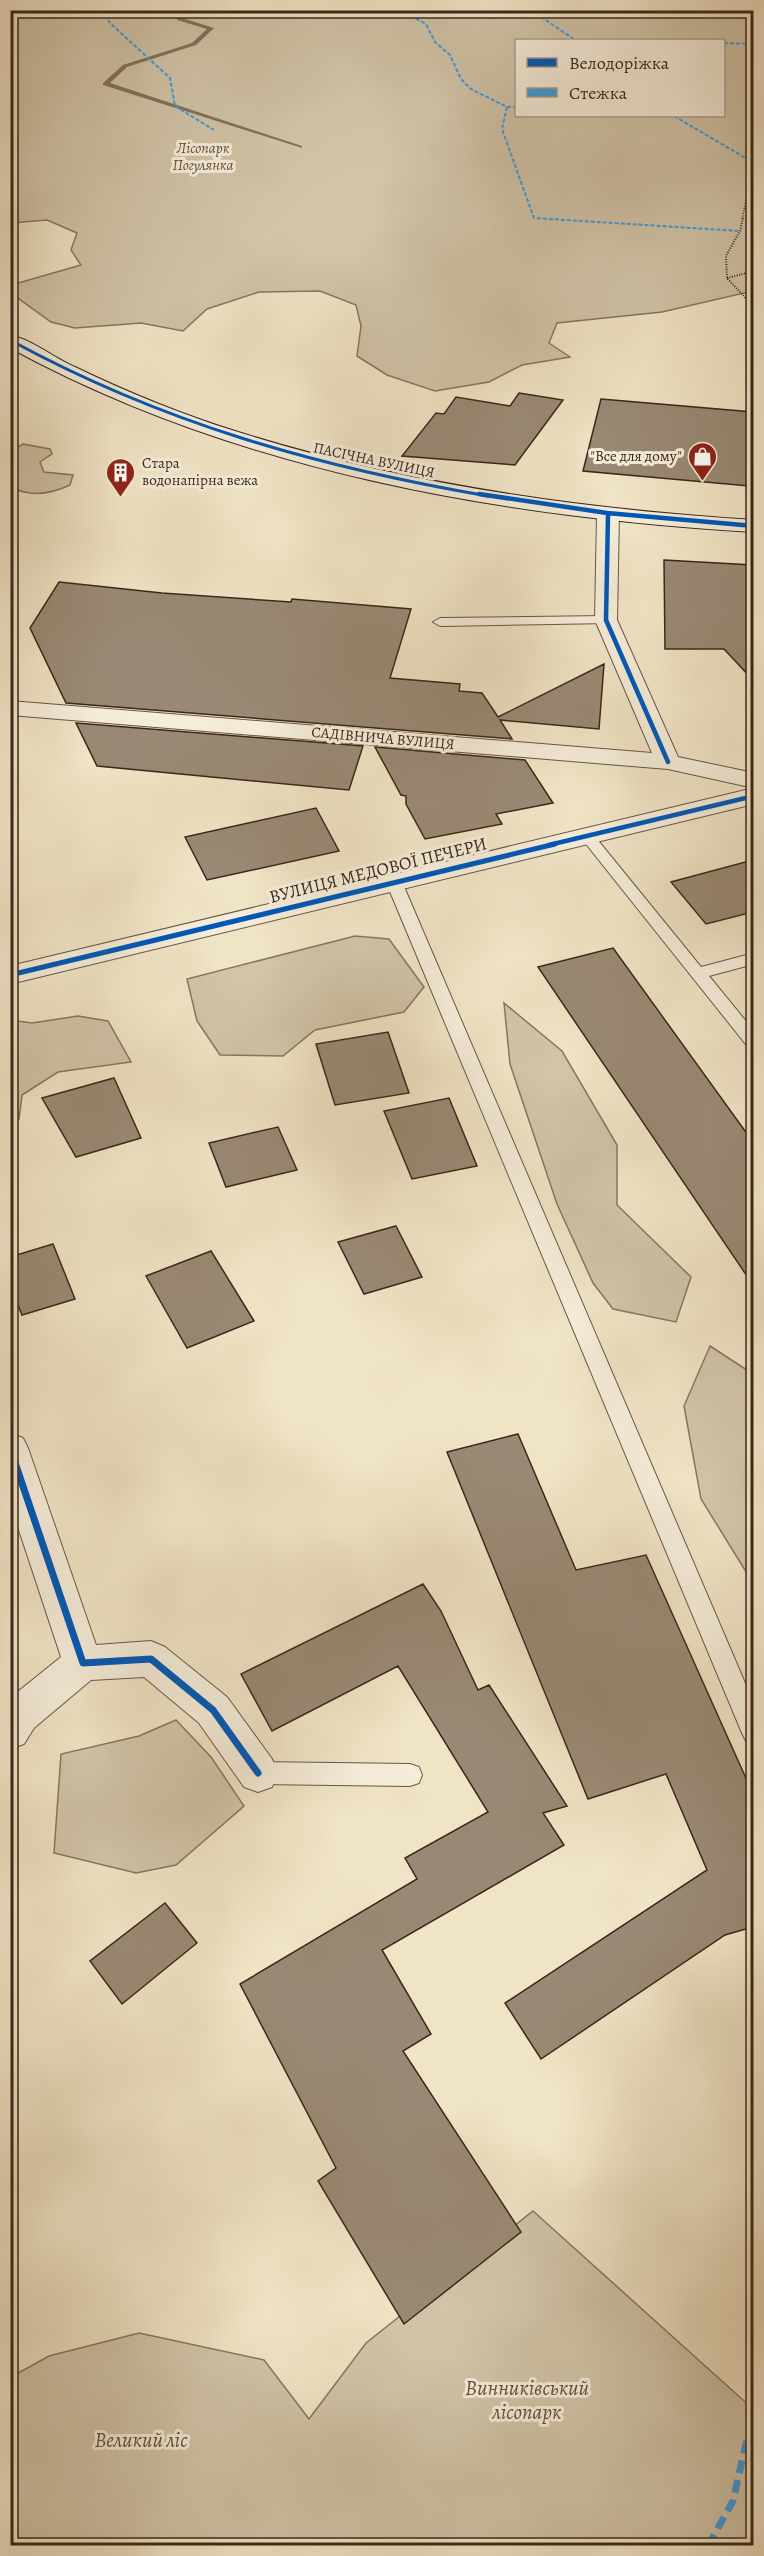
<svg xmlns="http://www.w3.org/2000/svg" width="764" height="2556" font-family="Alegreya,serif">
  <style>
    .green { fill: #d1c4a9; stroke: #867662; stroke-width: 1.5; fill-rule: evenodd }
    .lines { fill: none; stroke-linecap: round; stroke-linejoin: round }
    .stream { fill: #82725f; fill-rule: evenodd }
    .building { fill: #998974; stroke: #3a271b; stroke-width: 1.5 }
    .lane-casing { stroke: #685646; stroke-width: 2 }
    .street-casing { stroke: #685646; stroke-width: 2 }
    .secondary-casing { stroke: #3a271b; stroke-width: 2 }
    .path-far1 { stroke: #3a271b; stroke-width: 1.5; stroke-dasharray: 1 1.5; stroke-linecap: butt }
    .path { stroke: #3a271b; stroke-width: 2; stroke-dasharray: 1 1.5; stroke-linecap: butt }
    .lane { fill: #f5edda; fill-rule: evenodd }
    .street { fill: #f5edda; fill-rule: evenodd }
    .secondary { fill: #f5edda; fill-rule: evenodd }
    .quiet-far1 { stroke: #3e9cdf; stroke-width: 2; stroke-dasharray: 4 2; stroke-linecap: butt }
    .quiet { stroke: #3e9cdf; stroke-width: 7; stroke-dasharray: 13 7; stroke-linecap: butt }
    .cycleway-far3-casing { stroke: #f5edda; stroke-width: 4.5 }
    .cycleway-far2-casing { stroke: #f5edda; stroke-width: 8 }
    .cycleway-far1-casing { stroke: #f5edda; stroke-width: 8 }
    .cycleway-casing { stroke: #f5edda; stroke-width: 10 }
    .cycleway-far3 { stroke: #0057b8; stroke-width: 3 }
    .cycleway-far2 { stroke: #0057b8; stroke-width: 4.5 }
    .cycleway-far1 { stroke: #0057b8; stroke-width: 5 }
    .cycleway { stroke: #0057b8; stroke-width: 7 }
    .labels { text-anchor: middle; stroke-width: 6; stroke-linejoin: round; paint-order: stroke }
    .far-park-label { font-size: 15px; font-style: italic; fill: #604e3e; stroke: #f5edda }
    .far-poi-label { font-size: 15px; fill: #3a271b; stroke: #f5edda; text-anchor: end }
    .far-street-label { font-size: 15px; fill: #3a271b; stroke: #f5edda }
    .street-label { font-size: 18px; fill: #3a271b; stroke: #f5edda }
    .near-park-label { font-size: 21px; font-style: italic; fill: #604e3e; stroke: #f5edda }
  </style>
  <rect width="100%" height="100%" fill="#f0e4c6"/>
  <filter id="stains"><feTurbulence type="fractalNoise" baseFrequency=".00333" numOctaves="4"/><feColorMatrix values="0 0 0 0 .2 0 0 0 0 .09 0 0 0 0 .02 0 0 0 .5 -.17"/></filter>
  <radialGradient id="worn" r=".72"><stop offset=".6" stop-color="#630" stop-opacity="0"/><stop offset="1" stop-color="#630" stop-opacity=".3"/></radialGradient>
  <!-- green -->
  <path class="green" d="M11,10L753,11V291L662,312L557,323L549,343L570,357L522,365L489,382L435,391L387,375L357,356L361,326L356,305L320,291L259,292L207,309L183,331L141,323L75,328L51,322L11,293V285L81,265L71,250L77,233L47,220L11,223ZM724,40V116H516V40Z
    M23,444L50,449L52,454L40,462L44,472L73,475L70,485C49,495 30,497 11,487V469L16,462L11,460V451Z
    M355,936L389,939L424,987L404,1012L315,1030L283,1056L220,1055L197,1021L187,979Z
    M504,1003L562,1051L617,1145V1205L691,1277L676,1322L613,1309L593,1283L557,1204L510,1064Z
    M78,1016L108,1021L131,1062L58,1072L22,1095L19,1119L11,1120V1020L32,1023Z
    M710,1346L753,1374V1583L701,1499L684,1406Z
    M176,1720L211,1757L244,1806L176,1865L136,1873L54,1853L61,1754L139,1736Z
    M533,2211L753,2409V2545L11,2546V2377L49,2356L139,2333L264,2360L309,2419L366,2343Z"/>
  <g class="lines">
    <!-- stream -->
    <path class="stream" d="M177,10H183L182,18L214,28L196,45L127,67L110,83L302,146V148L103,85V83L123,65L192,43L207,29L177,20Z"/>
  </g>
  <!-- building -->
  <path class="building" d="M519,393L563,400L515,465L402,456L436,413L444,414L456,397L510,406Z
    M601,399L753,412V451L749,486L583,471Z
    M664,560L753,565V680L724,649H665Z
    M59,582L162,593L291,602L292,599L411,609L390,678L460,684L459,691L482,693L498,717L604,664L599,729L500,720L512,739L66,703L30,628Z
    M76,723L363,746L349,790L97,766Z
    M375,747L525,760L553,803L496,814L502,824L425,839L406,804V796L401,795Z
    M316,808L339,851L207,880L185,837Z
    M753,860V912L706,924L671,882Z
    M613,948L753,1142V1285L538,967Z
    M388,1032L409,1093L335,1105L316,1044Z
    M114,1078L141,1138L76,1157L42,1098Z
    M449,1098L477,1166L412,1179L384,1111Z
    M278,1127L297,1170L226,1187L209,1143Z
    M396,1226L422,1277L364,1294L338,1242Z
    M53,1244L75,1299L22,1315L10,1285V1257Z
    M211,1251L254,1321L187,1348L146,1276Z
    M518,1434L576,1570L646,1555L753,1794V1927L725,1935L541,2059L505,2003L707,1870L666,1774L588,1799L447,1452Z
    M423,1584L441,1611L478,1690L489,1685L567,1806L543,1813L564,1845L382,1950L431,2034L403,2051L521,2232L404,2324L318,2181L336,2168L240,1984L417,1879L405,1858L488,1812L398,1666L272,1731L241,1674Z
    M165,1903L197,1943L122,2004L90,1961Z"/>
  <g class="lines">
    <defs>
      <path id="lane" d="M606,616L611,617V623L440,626L433,622L440,618Z
        M587,831L592,833L701,967L754,953V964L709,976L754,1031V1049L748,1047L582,839L579,836Z
        M394,877L402,882L754,1704V1744L746,1741L742,1733L386,882Z
        M258,1762L410,1764L419,1767L422,1775L419,1783L410,1786L258,1784L249,1781L246,1773L249,1765Z"/>
      <path id="street" d="M608,508L615,510L619,514L617,620L678,757L754,773V788L668,769L10,715V701L652,753L595,620L597,514L601,510Z
        M754,788V804L10,984V966Z
        M10,1433L23,1438L28,1448L96,1645L151,1641L165,1647L227,1697L272,1759L278,1773L272,1787L258,1792L244,1787L199,1723L144,1677L91,1680L34,1728L24,1744L10,1749V1698L61,1657L10,1503Z"/>
      <path id="secondary" d="M10,335C33,340 54,358 75,367C127,392 180,414 235,431C402,484 580,509 754,520V532C499,517 236,471 10,348Z"/>
    </defs>
    <!-- lane casing -->
    <use href="#lane" class="lane-casing"/>
    <!-- street casing -->
    <use href="#street" class="street-casing"/>
    <!-- secondary casing -->
    <use href="#secondary" class="secondary-casing"/>
    <!-- path-far1 -->
    <path class="path-far1" d="M742,219L747,197L754,182"/>
    <!-- path -->
    <path class="path" d="M743,218L740,231L726,256L727,278L754,307
      M727,278L754,271"/>
    <!-- lane -->
    <use href="#lane" class="lane"/>
    <!-- street -->
    <use href="#street" class="street"/>
    <!-- secondary -->
    <use href="#secondary" class="secondary"/>
    <!-- quiet-far1 -->
    <path class="quiet-far1" d="M101,10L111,24L170,78L175,106L214,130
      M408,10L413,17L426,24L435,42L450,55L461,79L471,89L507,107H516
      M531,10L575,40
      M724,43L754,44
      M507,107L502,129L534,218L740,231
      M674,116L754,163"/>
    <!-- quiet -->
    <path class="quiet" d="M708,2546L733,2501L754,2408"/>
    <defs>
      <path id="cycleway-far3" d="M10,340C162,423 318,467 488,496"/>
      <path id="cycleway-far2" d="M479,494L607,513L754,526
        M608,514L606,620L668,762
        M549,845L754,796"/>
      <path id="cycleway-far1" d="M10,975L555,844"/>
      <path id="cycleway" d="M10,1448L83,1663L151,1659L213,1710L258,1773"/>
    </defs>
    <!-- cycleway-far3 casing -->
    <use href="#cycleway-far3" class="cycleway-far3-casing"/>
    <!-- cycleway-far2 casing -->
    <use href="#cycleway-far2" class="cycleway-far2-casing"/>
    <!-- cycleway-far1 casing -->
    <use href="#cycleway-far1" class="cycleway-far1-casing"/>
    <!-- cycleway casing -->
    <use href="#cycleway" class="cycleway-casing"/>
    <!-- cycleway-far3 -->
    <use href="#cycleway-far3" class="cycleway-far3"/>
    <!-- cycleway-far2 -->
    <use href="#cycleway-far2" class="cycleway-far2"/>
    <!-- cycleway-far1 -->
    <use href="#cycleway-far1" class="cycleway-far1"/>
    <!-- cycleway -->
    <use href="#cycleway" class="cycleway"/>
  </g>
  <!-- icons -->
  <defs>
    <symbol id="shop-pin" viewBox="-11 -11 22 30"><path d="M0 17L-7.5 6A9.5 9.5 0 1 1 7.5 6Z" fill="#8f2418" stroke="#f5edda"/><path d="M-5-2.5h2.3a2.7 3.5 0 0 1 5.4 0H5L5.5 6h-11ZM-1.5-2.5h3a1.5 2.3 0 0 0-3 0Z" fill="#fff"/></symbol>
    <symbol id="building-pin" viewBox="-11 -11 22 30"><path d="M0 17L-7.5 6A9.5 9.5 0 1 1 7.5 6Z" fill="#8f2418" stroke="#f5edda"/><path d="M-4-6H4V6H1V3H-1V6H-4ZM-2.5-4.3h1.7v1.8h-1.7ZM.8-4.3h1.7v1.8H.8ZM-2.5-1h1.7V.8h-1.7ZM.8-1h1.7V.8H.8Z" fill="#fff"/></symbol>
  </defs>
  <g fill-rule="evenodd">
    <use href="#shop-pin" x="686" y="440" width="33" height="45"/>
    <use href="#building-pin" x="104" y="456" width="33" height="45"/>
  </g>
  <g class="labels">
    <!-- far-park labels -->
    <g class="far-park-label">
      <text x="203" y="153">Лісопарк<tspan x="203" dy="17">Погулянка</tspan></text>
    </g>
    <!-- far-poi labels -->
    <g class="far-poi-label">
      <text x="682" y="461">"Все для дому"</text>
      <text x="142" y="468" text-anchor="start">Стара<tspan x="142" dy="17">водонапірна вежа</tspan></text>
    </g>
    <!-- far-street labels -->
    <g class="far-street-label">
      <text transform="translate(374 460) rotate(12)" y="5">ПАСІЧНА ВУЛИЦЯ</text>
      <text transform="translate(383 738) rotate(5)" y="5">САДІВНИЧА ВУЛИЦЯ</text>
    </g>
    <!-- street labels -->
    <g class="street-label">
      <text transform="translate(378 870) rotate(-14)" y="6">ВУЛИЦЯ МЕДОВОЇ ПЕЧЕРИ</text>
    </g>
    <!-- near-park labels -->
    <g class="near-park-label">
      <text x="527" y="2395">Винниківський<tspan x="527" dy="24">лісопарк</tspan></text>
      <text x="141" y="2447">Великий ліс</text>
    </g>
  </g>
  <!-- margin -->
  <rect width="764" height="2556" fill="none" stroke="#f0e4c6" stroke-width="36"/>
  <rect x="12" y="12" width="740" height="2532" fill="none" stroke="#3a271b" stroke-width="3"/>
  <rect x="18" y="18" width="728" height="2520" fill="none" stroke="#3a271b" stroke-width="1.5"/>
  <!-- legend -->
  <rect x="515" y="39" width="210" height="78" fill="#f5edda" stroke="#aa9e8e" stroke-width="1.5"/>
  <rect x="527" y="58" width="30" height="9" fill="#0057b8" stroke="#aa9e8e" stroke-width="1.5"/>
  <text x="569" y="69" font-size="18" fill="#3a271b">Велодоріжка</text>
  <rect x="527" y="88" width="30" height="9" fill="#3e9cdf" stroke="#aa9e8e" stroke-width="1.5"/>
  <text x="569" y="99" font-size="18" fill="#3a271b">Стежка</text>
  <rect width="100%" height="100%" filter="url(#stains)"/>
  <rect width="100%" height="100%" fill="url(#worn)"/>
</svg>
